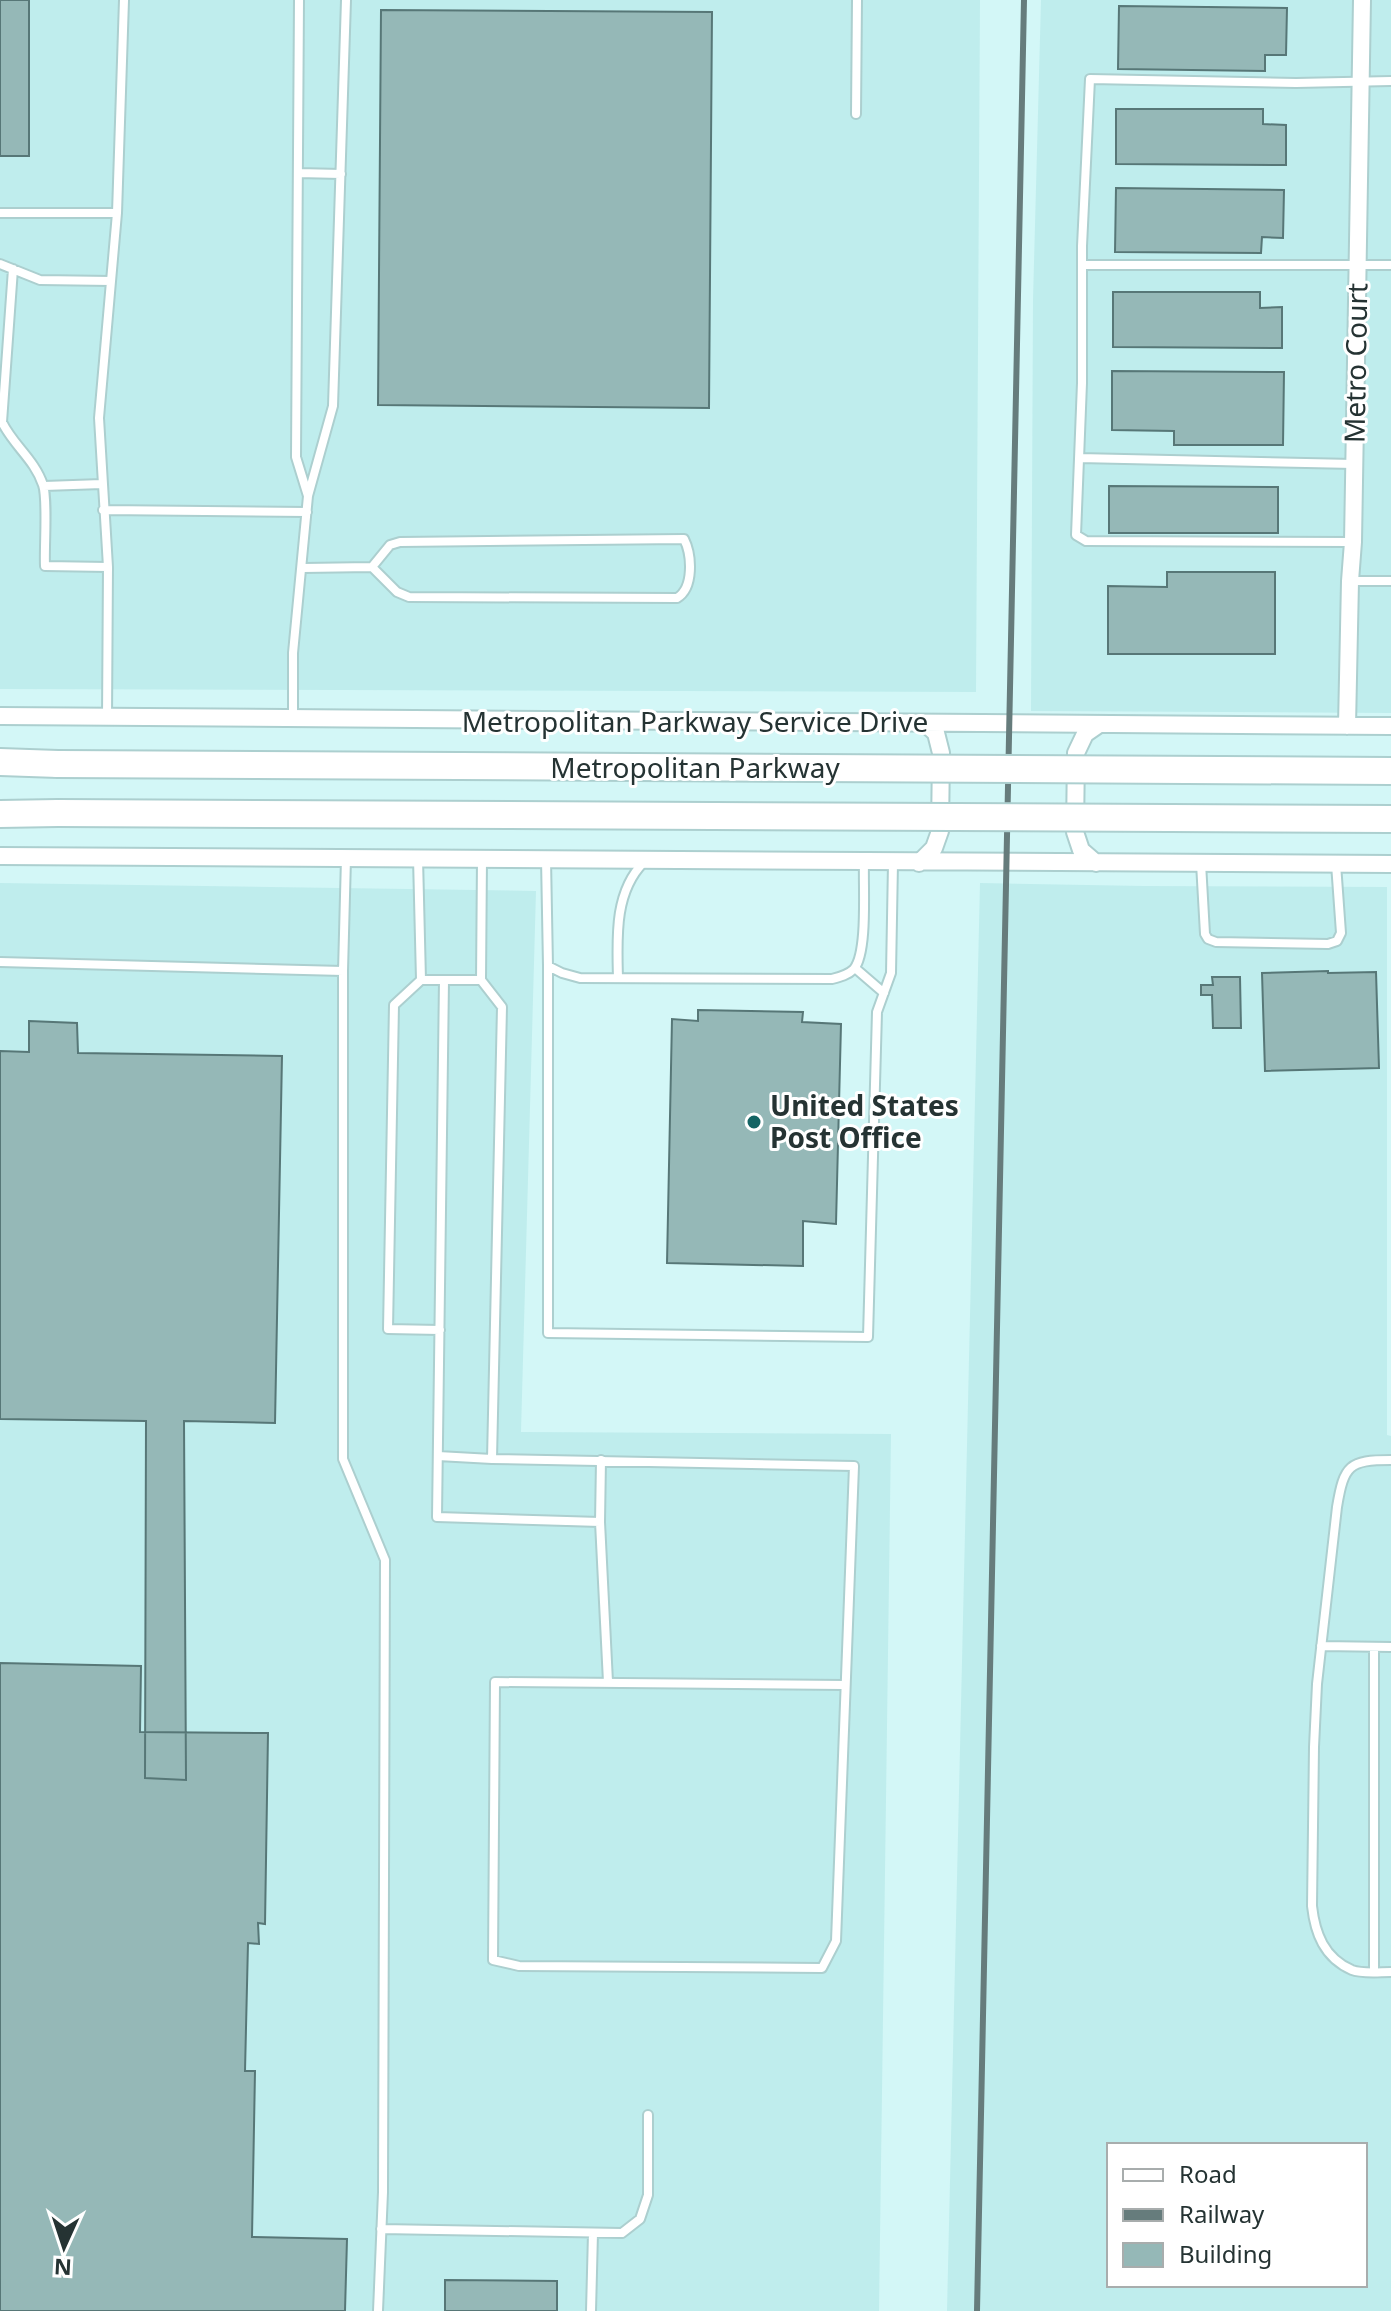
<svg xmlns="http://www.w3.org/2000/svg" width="1391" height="2311" font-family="'Noto Sans',sans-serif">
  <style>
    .built { fill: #bfeded; fill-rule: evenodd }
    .building { fill: #95b8b7; stroke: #577777; stroke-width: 2 }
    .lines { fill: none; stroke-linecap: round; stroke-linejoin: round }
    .lane-casing { stroke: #accfcf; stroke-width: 12 }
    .street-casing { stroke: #accfcf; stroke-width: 20 }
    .primary-casing { stroke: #accfcf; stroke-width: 30 }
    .lane { stroke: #fff; stroke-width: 8 }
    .street { stroke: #fff; stroke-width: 16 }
    .primary { stroke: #fff; stroke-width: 26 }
    .rail { stroke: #667c7c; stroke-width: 6 }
    .primary-bridge-casing { stroke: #accfcf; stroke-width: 30; stroke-linecap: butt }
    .primary-bridge { stroke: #fff; stroke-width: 26 }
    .poi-dot { fill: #146464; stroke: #fff; stroke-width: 3 }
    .labels { text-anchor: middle; stroke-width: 6; stroke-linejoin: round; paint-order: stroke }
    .street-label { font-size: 28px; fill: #253333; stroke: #fff }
    .poi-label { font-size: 28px; font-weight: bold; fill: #253333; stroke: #fff; text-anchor: start }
  </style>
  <rect width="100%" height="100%" fill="#d3f7f7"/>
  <!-- built -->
  <path class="built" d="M0,0H980L976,692L0,689Z
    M1041,0H1391V713L1031,711L1033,300Z
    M0,883L536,891L521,1432L891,1434L879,2311H0Z
    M980,883L1144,886L1387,887V1435L1391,1436V2311H947ZM1109,2145H1365V2285H1109Z"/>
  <!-- building -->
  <path class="building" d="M0,0H29V156H0Z
    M1119,6L1287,8L1286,55H1265V71L1118,69Z
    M381,10L712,12L709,408L378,405Z
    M1116,109H1263V124L1286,125V165L1116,164Z
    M1116,188L1284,190L1283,238L1262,237L1261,253L1115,252Z
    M1113,292H1260V308L1282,307V348L1113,347Z
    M1112,371L1284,372L1283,445H1174V431L1112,430Z
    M1109,486L1278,487V533H1109Z
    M1167,572H1275V654H1108V586L1167,587Z
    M1328,971V973L1376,972L1379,1068L1265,1071L1262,973Z
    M1212,977H1240L1241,1028H1213L1212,995H1201V985H1213Z
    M698,1010L803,1012L802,1022L841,1024L836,1224L803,1221V1266L667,1263L672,1019L698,1021Z
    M29,1021L77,1023L78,1053L282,1056L275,1423L184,1421L186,1780L145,1778L146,1421L0,1419V1051L29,1052Z
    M0,1663L141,1666L140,1732L268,1733L265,1924L258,1923L259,1944L248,1943L245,2071H255L252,2237L347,2239L345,2311H0Z
    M445,2280L557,2281V2311H445Z"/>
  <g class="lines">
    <defs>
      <path id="lane" d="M299,0L296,457L308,496
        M856,114L857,0
        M298,173L341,174
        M0,213H117
        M0,264L40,280L111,281
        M1082,265H1391
        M13,269L2,422C13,445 35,460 43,485C48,499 44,548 45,566L108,567
        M1079,458L1354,464
        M44,486L102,484
        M103,510L307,512
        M1353,542L1086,541L1076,535L1082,383V246L1090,79L1296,83L1391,81
        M303,568L372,567L397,592L409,597L677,598C694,588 692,555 684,539L400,542L390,545L372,567
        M1350,581H1391
        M107,717L108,567L99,418L117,213L124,0
        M293,718V653L308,496L333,406L346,0
        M346,858L343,971V1459L385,1560L383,2192L378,2311
        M418,858L421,980H481L482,859
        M546,859L548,966L562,973L580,978L832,979C840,977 848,975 854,969C868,952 863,886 864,863
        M1201,863L1205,934L1208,939L1216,942L1328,944L1337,941L1341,933L1336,864
        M0,962L343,971
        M548,966V1333L868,1337L877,1012L891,973L893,863
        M855,968L884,993
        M618,978C617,938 614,892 644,862
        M421,980L394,1005L388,1329L440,1330
        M444,980L437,1517L600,1522
        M481,980L502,1007L492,1459L854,1466L836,1941L822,1968L519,1966L493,1960L495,1682L844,1685
        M438,1456L492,1459
        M601,1460L600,1522L608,1682
        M1391,1460C1349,1460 1344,1465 1337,1507L1317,1684L1314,1747L1312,1906C1315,1933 1324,1958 1352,1970C1362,1974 1379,1972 1391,1972
        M1321,1646L1391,1647
        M1374,1647V1972
        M381,2229L622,2233L640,2219L648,2195V2115
        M591,2311L593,2233"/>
      <path id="street" d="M0,716L1391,726
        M1347,726L1350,581L1353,542L1362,0
        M0,856L1391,864
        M919,863L934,848L940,831L941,753L936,733L926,724
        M1096,863L1081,850L1075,832L1076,753L1085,734L1098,725"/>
      <path id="primary" d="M0,762L58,764
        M0,814L58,813"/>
    </defs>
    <!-- lane casing -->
    <use href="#lane" class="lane-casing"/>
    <!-- street casing -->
    <use href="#street" class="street-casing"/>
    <!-- primary casing -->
    <use href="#primary" class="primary-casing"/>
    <!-- lane -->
    <use href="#lane" class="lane"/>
    <!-- street -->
    <use href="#street" class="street"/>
    <!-- primary -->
    <use href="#primary" class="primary"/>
    <!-- rail -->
    <path class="rail" d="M977,2311L1024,0"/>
    <defs>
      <path id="primary-bridge" d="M58,764L1391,771
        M58,813L1391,819"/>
    </defs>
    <!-- primary-bridge casing -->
    <use href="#primary-bridge" class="primary-bridge-casing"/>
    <!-- primary-bridge -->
    <use href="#primary-bridge" class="primary-bridge"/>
  </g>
  <!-- markers -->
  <circle class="poi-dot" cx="754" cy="1122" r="8"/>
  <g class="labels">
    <!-- street labels -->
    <g class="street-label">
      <text transform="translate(1356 363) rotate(-89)" y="10">Metro Court</text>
      <text x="695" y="732">Metropolitan Parkway Service Drive</text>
      <text x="695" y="778">Metropolitan Parkway</text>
    </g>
    <!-- poi labels -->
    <g class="poi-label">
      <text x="770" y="1116">United States<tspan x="770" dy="32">Post Office</tspan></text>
    </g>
  </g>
  <!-- legend -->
  <rect x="1107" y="2143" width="260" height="144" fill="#ffffff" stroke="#a8adad" stroke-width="2"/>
  <rect x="1123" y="2169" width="40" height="12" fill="#ffffff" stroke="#a8adad" stroke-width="2"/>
  <text x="1179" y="2183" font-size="24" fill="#253333">Road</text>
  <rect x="1123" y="2209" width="40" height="12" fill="#667c7c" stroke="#a8adad" stroke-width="2"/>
  <text x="1179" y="2223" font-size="24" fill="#253333">Railway</text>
  <rect x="1123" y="2243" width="40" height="24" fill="#95b8b7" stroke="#a8adad" stroke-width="2"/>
  <text x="1179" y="2263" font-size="24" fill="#253333">Building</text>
  <!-- north arrow -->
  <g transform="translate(64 2247) rotate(183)" stroke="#ffffff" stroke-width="6" paint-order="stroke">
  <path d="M0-6L14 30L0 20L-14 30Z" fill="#253333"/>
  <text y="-12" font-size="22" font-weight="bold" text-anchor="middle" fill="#253333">N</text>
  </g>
</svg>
